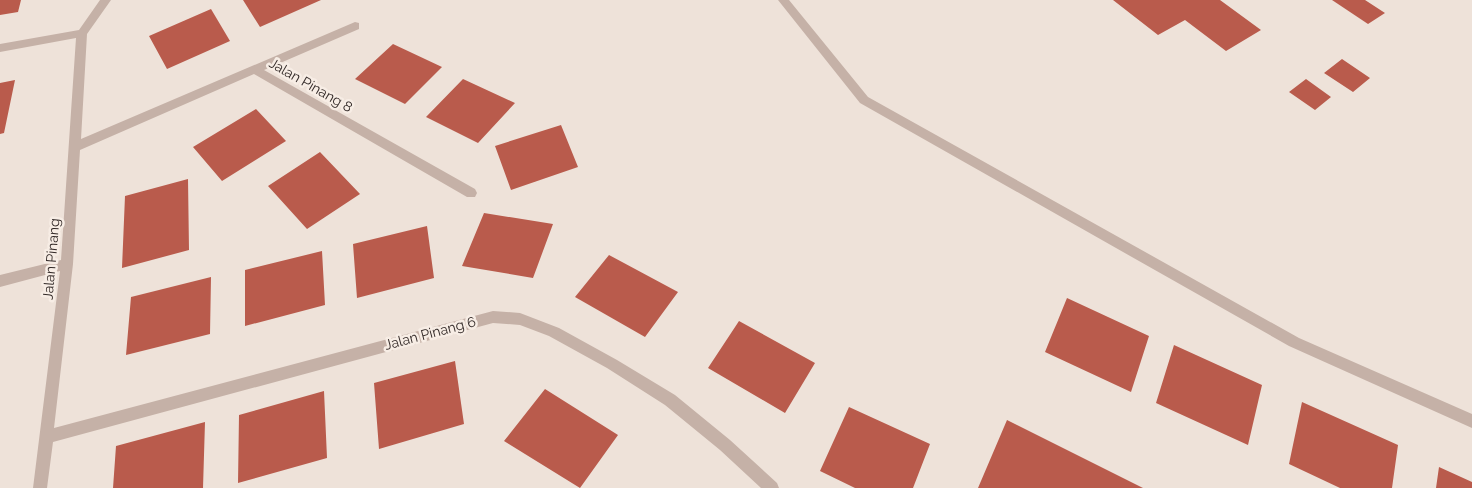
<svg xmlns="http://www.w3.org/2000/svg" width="1472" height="488" font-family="Raleway,sans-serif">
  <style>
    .building { fill: #b95b4c }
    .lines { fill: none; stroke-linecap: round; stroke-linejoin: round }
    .street { fill: #c5b1a7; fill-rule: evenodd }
    .labels { text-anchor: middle; stroke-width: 5; stroke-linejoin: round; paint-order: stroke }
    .street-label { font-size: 14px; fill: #322927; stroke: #f7ede5 }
  </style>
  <rect width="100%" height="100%" fill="#eee2d9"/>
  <!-- building -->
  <path class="building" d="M0,0H21L18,12L0,15Z
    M243,0H321L260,27Z
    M1113,0H1220L1261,30L1226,51L1185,20L1158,35Z
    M1332,0H1365L1385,13L1368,24Z
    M211,9L230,41L167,69L149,36Z
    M393,44L442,67L405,104L355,79Z
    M1342,59L1370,78L1353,92L1324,73Z
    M463,79L515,103L478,143L426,117Z
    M1306,79L1331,97L1315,110L1289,92Z
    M15,80L4,133L0,134V83Z
    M256,109L286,141L222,181L193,147Z
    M561,125L578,167L511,190L495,146Z
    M320,152L360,194L307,229L268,186Z
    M188,179L189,250L122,268L125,196Z
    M484,213L553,224L533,278L462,266Z
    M427,226L434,278L357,298L353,244Z
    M322,251L325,305L245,326V270Z
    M609,255L678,292L645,337L575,297Z
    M211,277L210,334L126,355L131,297Z
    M1067,298L1149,336L1131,392L1045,352Z
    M739,321L815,363L785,413L708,368Z
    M1174,345L1262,385L1248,445L1156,403Z
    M455,361L464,424L379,449L374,383Z
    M545,389L618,435L580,488L504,441Z
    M324,391L327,458L238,483L239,415Z
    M1302,402L1398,445L1392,488H1340L1289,464Z
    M849,407L930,444L913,488H855L820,471Z
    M1007,420L1143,488H978Z
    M205,422L203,488H113L116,446Z
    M1439,467L1472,482V488H1436Z"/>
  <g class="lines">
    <!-- street -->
    <path class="street" d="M100,0H111L87,34L81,139L355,22L359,23V29L264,70L475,189L477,193L475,197H467L254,74L80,150L73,264L54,428L493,311L520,313L559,328L617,360L675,395L730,440L777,483L779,488H761L720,450L665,405L607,368L549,336L520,325L493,323L53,442L47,488H33L60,271L0,287V275L61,260L76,38L0,52V44L79,30Z
      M778,0H789L868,97L1299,338L1472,414V428L1289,346L860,103Z"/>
  </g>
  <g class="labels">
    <!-- street labels -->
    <g class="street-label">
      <text transform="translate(311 85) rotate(30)" y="5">Jalan Pinang 8</text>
      <text transform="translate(51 259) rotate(-85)" y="5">Jalan Pinang</text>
      <text transform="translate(430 333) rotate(-15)" y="5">Jalan Pinang 6</text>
    </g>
  </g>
</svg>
